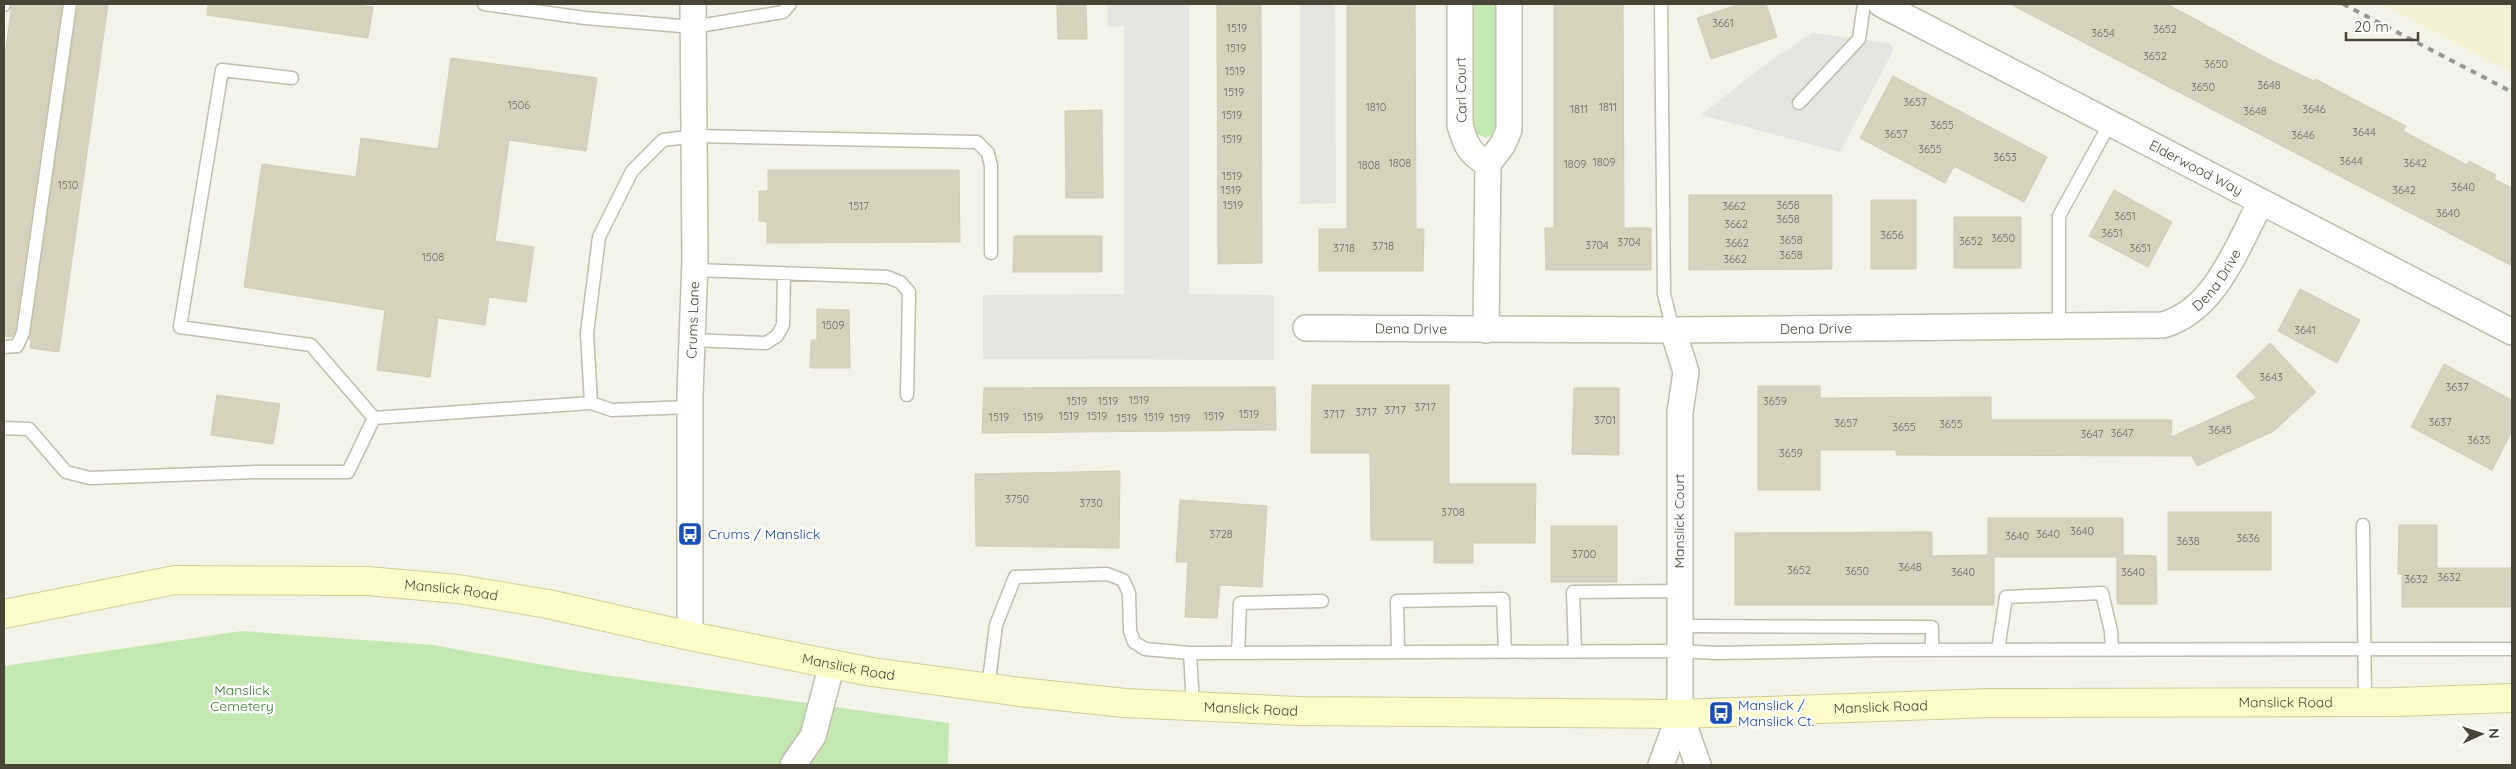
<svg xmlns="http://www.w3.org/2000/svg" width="2516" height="769" font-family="Quicksand,sans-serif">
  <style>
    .commercial { fill: #f5efd4 }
    .green { fill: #c3e8b2 }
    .parking { fill: #e5e4e0 }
    .building { fill: #d6d2be; stroke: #d0cbb1 }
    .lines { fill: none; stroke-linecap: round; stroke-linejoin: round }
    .service-casing { stroke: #bfbdab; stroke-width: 15 }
    .minor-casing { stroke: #bfbdab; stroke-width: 28 }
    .secondary-casing { stroke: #d0ce96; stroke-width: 30 }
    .service { stroke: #fff; stroke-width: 12 }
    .minor { stroke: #fff; stroke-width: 25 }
    .secondary { stroke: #fefdc9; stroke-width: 28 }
    .rail { stroke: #979797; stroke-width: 4; stroke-dasharray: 6 6; stroke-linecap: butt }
    .labels { text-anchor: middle; stroke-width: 5; stroke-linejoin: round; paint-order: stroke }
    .number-label { font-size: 11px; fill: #6c6859 }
    .street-label { font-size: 14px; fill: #484537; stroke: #fff }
    .transit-label { font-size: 14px; fill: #164399; stroke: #fff; text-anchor: start }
    .park-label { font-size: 14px; fill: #37792b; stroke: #fff }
  </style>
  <rect width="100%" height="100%" fill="#f4f3e9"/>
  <!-- commercial -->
  <path class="commercial" d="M2380,4H2512V72Z"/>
  <!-- green -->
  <path class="green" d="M1472,4H1499V122L1496,133L1486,138L1477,134L1472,124Z
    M242,631L433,645L577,671L949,723L948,765H4V666Z"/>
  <!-- parking -->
  <path class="parking" d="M1107,4H1189V294L1274,295V360L983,359V295L1124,294V26L1108,27Z
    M1300,4H1335L1336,203L1300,204Z
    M1812,33L1889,43L1892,46L1893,51L1840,152L1701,115L1767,63Z"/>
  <!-- building -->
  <path class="building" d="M12,4H62L15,331L12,337L4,336V63Z
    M78,4H108L59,352L30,348L31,340L29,339Z
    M208,4H352L373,7L368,38L207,15Z
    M1057,4H1086L1087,39H1058Z
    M1217,4H1261L1262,263L1218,264Z
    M1347,4H1415L1416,229H1424L1423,271H1319V229H1347Z
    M1554,4H1623L1624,228H1651V270H1546L1545,228H1554Z
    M1740,4H1766L1777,37L1711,59L1697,18Z
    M2010,4H2167L2272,61L2314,81L2315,79L2367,106L2406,126L2403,131L2467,165L2469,161L2496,175L2494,179L2512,188V266Z
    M451,58L597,78L586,151L509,140L495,241L534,247L526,302L489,297L485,325L438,318L430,377L377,370L385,310L244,287L262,164L356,177L361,138L438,149Z
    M1893,76L2047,157L2024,202L1954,166L1945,183L1860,138Z
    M1102,110L1103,198H1066L1065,111Z
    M768,170H959L960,242L767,243V222L759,221V191H768Z
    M2114,190L2172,222L2148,267L2089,236Z
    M1689,195H1832V269L1689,270Z
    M1871,200H1916V269H1871Z
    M1954,217H2021V268H1954Z
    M1014,236H1102V272H1013Z
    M2300,289L2360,320L2337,363L2278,331Z
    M817,309L849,310L850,368H810L811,340H817Z
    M2270,343L2316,392L2274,431L2197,466L2192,456L1896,455V450H1820V490H1758V386H1820V398L1991,397V420H2172L2171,437L2257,398L2236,376Z
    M2444,364L2512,400V431L2492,470L2411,427Z
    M1312,385H1449V484H1536L1535,543H1473V563H1434V540H1371L1370,453H1311Z
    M1275,387L1276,430L982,433L984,388Z
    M1574,388H1619V455L1572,454Z
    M217,395L280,404L273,444L211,435Z
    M1120,471L1119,548L976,546L975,474Z
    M1180,500L1267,506L1262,587L1220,585L1217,618L1185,617L1188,562H1176Z
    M2168,512H2271V570H2168Z
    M1988,518H2123V555L2156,556L2157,604H2117V557H1994V605H1735V533L1932,532V556L1988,555Z
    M2399,525H2437V568H2512V607H2402V574H2398Z
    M1551,526H1617V582H1551Z"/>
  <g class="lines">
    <defs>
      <path id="service" d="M484,4L585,18L693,27L783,12L790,4
        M1661,4L1664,294L1673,330
        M4,5V4
        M1799,103L1859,39L1864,4
        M695,270L887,277L900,282L909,292L907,395
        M2059,327V216L2110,123
        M692,340L766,343L777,336L783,325L784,273
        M4,347L17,346L23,333L70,4
        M690,407L612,410L591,403L587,333L599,237L632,171L663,140L695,136L977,142L988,153L991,166V253
        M374,418L591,403
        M4,428L29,429L66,472L90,478L255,472H348L374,418L311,345L180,327L222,70L292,78
        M2363,525L2365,702
        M1678,626L1932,627V650
        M1998,650L2006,597L2102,593L2111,631L2112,650
        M1575,651L1573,592L1678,591
        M1398,652L1397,601L1503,599L1505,652
        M1190,653L1678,651L1717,653L1885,650L2512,649
        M1238,653L1240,603L1322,601
        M988,688L996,625L1015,577L1107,574L1123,580L1129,593L1130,631L1134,642L1145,649L1190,653L1193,707"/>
      <g id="minor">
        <path d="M1460,4V125C1466,146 1469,153 1488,164"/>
        <path id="s1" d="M1881,4L2512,332"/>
        <path id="s2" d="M1306,328L1673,330L2163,325C2216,310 2237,246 2261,202"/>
        <path d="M1486,330L1488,164L1503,144L1509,130V4"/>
        <path d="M1673,330L1686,372L1680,412V714L1698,765"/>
        <path id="s3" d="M690,636V394L695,261L693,4"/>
        <path d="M793,765L813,736L832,664"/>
        <path d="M1661,765L1680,714"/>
      </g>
      <g id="secondary">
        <path id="s4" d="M4,614L175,580L367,581L458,589L548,604L690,636L872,672L1020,692L1125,703L1298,711L1680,714L1991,703L2396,702L2512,698"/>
      </g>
    </defs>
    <!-- service casing -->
    <use href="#service" class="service-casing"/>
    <!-- minor casing -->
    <use href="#minor" class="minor-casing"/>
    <!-- secondary casing -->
    <use href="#secondary" class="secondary-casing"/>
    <!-- service -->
    <use href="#service" class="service"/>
    <!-- minor -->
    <use href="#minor" class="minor"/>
    <!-- secondary -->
    <use href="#secondary" class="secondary"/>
    <!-- rail -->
    <path class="rail" d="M2343,4L2512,92"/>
  </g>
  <!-- icons -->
  <defs>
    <symbol id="bus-square" viewBox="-11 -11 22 22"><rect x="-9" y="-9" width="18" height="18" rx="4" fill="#1a4fb4" stroke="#fff"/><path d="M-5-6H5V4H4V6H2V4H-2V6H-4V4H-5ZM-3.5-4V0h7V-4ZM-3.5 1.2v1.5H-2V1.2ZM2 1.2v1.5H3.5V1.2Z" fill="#fff"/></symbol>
  </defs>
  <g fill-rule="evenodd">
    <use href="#bus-square" x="676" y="520" width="28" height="28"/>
    <use href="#bus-square" x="1707" y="699" width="28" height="28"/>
  </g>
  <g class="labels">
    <!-- number labels -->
    <g class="number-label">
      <text x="1723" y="27">3661</text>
      <text x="1237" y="32">1519</text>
      <text x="2165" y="33">3652</text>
      <text x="2103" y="37">3654</text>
      <text x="1236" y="52">1519</text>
      <text x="2155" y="60">3652</text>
      <text x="2216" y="68">3650</text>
      <text x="1235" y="75">1519</text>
      <text x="2269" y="89">3648</text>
      <text x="2203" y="91">3650</text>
      <text x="1234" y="96">1519</text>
      <text x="1915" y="106">3657</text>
      <text x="519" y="109">1506</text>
      <text x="1376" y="111">1810</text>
      <text x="1608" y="111">1811</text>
      <text x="1579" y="113">1811</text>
      <text x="2314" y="113">3646</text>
      <text x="2255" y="115">3648</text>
      <text x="1232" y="119">1519</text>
      <text x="1942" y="129">3655</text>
      <text x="2364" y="136">3644</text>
      <text x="1896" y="138">3657</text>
      <text x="2303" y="139">3646</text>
      <text x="1232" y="143">1519</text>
      <text x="1930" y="153">3655</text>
      <text x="2005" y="161">3653</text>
      <text x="2351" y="165">3644</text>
      <text x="1604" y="166">1809</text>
      <text x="1400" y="167">1808</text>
      <text x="2415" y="167">3642</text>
      <text x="1575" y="168">1809</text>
      <text x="1369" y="169">1808</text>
      <text x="1232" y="180">1519</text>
      <text x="68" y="189">1510</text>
      <text x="2463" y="191">3640</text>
      <text x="1231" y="194">1519</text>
      <text x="2404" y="194">3642</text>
      <text x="1233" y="209">1519</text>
      <text x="1788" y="209">3658</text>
      <text x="859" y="210">1517</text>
      <text x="1734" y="210">3662</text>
      <text x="2448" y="217">3640</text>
      <text x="2125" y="220">3651</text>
      <text x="1788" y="223">3658</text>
      <text x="1736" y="228">3662</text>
      <text x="2112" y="237">3651</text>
      <text x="1892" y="239">3656</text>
      <text x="2003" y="242">3650</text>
      <text x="1791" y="244">3658</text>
      <text x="1971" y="245">3652</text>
      <text x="1629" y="246">3704</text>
      <text x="1737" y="247">3662</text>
      <text x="1597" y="249">3704</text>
      <text x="1383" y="250">3718</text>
      <text x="1344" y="252">3718</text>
      <text x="2140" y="252">3651</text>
      <text x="1791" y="259">3658</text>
      <text x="433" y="261">1508</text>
      <text x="1735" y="263">3662</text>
      <text x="833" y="329">1509</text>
      <text x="2305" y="334">3641</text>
      <text x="2271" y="381">3643</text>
      <text x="2457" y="391">3637</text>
      <text x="1139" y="404">1519</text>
      <text x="1077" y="405">1519</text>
      <text x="1108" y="405">1519</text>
      <text x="1775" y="405">3659</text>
      <text x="1425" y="411">3717</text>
      <text x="1395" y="414">3717</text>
      <text x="1366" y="416">3717</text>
      <text x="1249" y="418">1519</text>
      <text x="1334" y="418">3717</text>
      <text x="1069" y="420">1519</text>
      <text x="1097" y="420">1519</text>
      <text x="1214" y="420">1519</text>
      <text x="999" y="421">1519</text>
      <text x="1033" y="421">1519</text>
      <text x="1154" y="421">1519</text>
      <text x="1127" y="422">1519</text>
      <text x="1180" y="422">1519</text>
      <text x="1605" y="424">3701</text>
      <text x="2440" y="426">3637</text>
      <text x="1846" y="427">3657</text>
      <text x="1951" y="428">3655</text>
      <text x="1904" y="431">3655</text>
      <text x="2220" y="434">3645</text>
      <text x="2122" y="437">3647</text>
      <text x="2092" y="438">3647</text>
      <text x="2479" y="444">3635</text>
      <text x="1791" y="457">3659</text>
      <text x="1017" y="503">3750</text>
      <text x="1091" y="507">3730</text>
      <text x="1453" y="516">3708</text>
      <text x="2082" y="535">3640</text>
      <text x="1221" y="538">3728</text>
      <text x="2048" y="538">3640</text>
      <text x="2017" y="540">3640</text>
      <text x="2248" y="542">3636</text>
      <text x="2188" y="545">3638</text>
      <text x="1584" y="558">3700</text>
      <text x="1910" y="571">3648</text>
      <text x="1799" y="574">3652</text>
      <text x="1857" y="575">3650</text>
      <text x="1963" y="576">3640</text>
      <text x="2133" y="576">3640</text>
      <text x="2449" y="581">3632</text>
      <text x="2416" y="583">3632</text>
    </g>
    <!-- street labels -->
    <g class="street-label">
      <text transform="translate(1461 90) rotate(-91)" y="5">Carl Court</text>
      <text dy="5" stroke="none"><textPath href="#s1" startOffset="355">Elderwood Way</textPath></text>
      <text dy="5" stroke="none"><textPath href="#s2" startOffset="929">Dena Drive</textPath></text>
      <text dy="5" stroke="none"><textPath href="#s3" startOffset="316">Crums Lane</textPath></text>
      <text dy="5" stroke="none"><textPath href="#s2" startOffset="105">Dena Drive</textPath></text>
      <text dy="5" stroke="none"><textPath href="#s2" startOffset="510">Dena Drive</textPath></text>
      <text transform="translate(1679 521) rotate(-90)" y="5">Manslick Court</text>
      <text dy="5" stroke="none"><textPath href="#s4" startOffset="451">Manslick Road</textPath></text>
      <text dy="5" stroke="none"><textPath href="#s4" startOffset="856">Manslick Road</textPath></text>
      <text dy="5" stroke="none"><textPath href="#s4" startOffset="2296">Manslick Road</textPath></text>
      <text dy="5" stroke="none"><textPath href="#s4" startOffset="1891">Manslick Road</textPath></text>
      <text dy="5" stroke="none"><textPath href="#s4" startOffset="1261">Manslick Road</textPath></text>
    </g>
    <!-- transit labels -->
    <g class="transit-label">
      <text x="708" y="539">Crums / Manslick</text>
      <text x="1738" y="710">Manslick /<tspan x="1738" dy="16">Manslick Ct.</tspan></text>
    </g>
    <!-- park labels -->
    <g class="park-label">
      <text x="242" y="695">Manslick<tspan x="242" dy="16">Cemetery</tspan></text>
    </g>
  </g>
  <!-- border -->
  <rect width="2516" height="769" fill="none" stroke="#484537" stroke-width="10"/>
  <!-- north arrow -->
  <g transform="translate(2481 734) rotate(87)" stroke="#ffffff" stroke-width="4" paint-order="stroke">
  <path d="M0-4L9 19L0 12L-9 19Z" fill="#484537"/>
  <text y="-8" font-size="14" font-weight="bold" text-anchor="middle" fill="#484537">N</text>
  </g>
  <!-- scale -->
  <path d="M2346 32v8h72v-8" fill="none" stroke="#484537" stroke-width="2.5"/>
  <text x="2354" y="32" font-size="15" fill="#484537" stroke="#ffffff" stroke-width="4" paint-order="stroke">20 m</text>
</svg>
